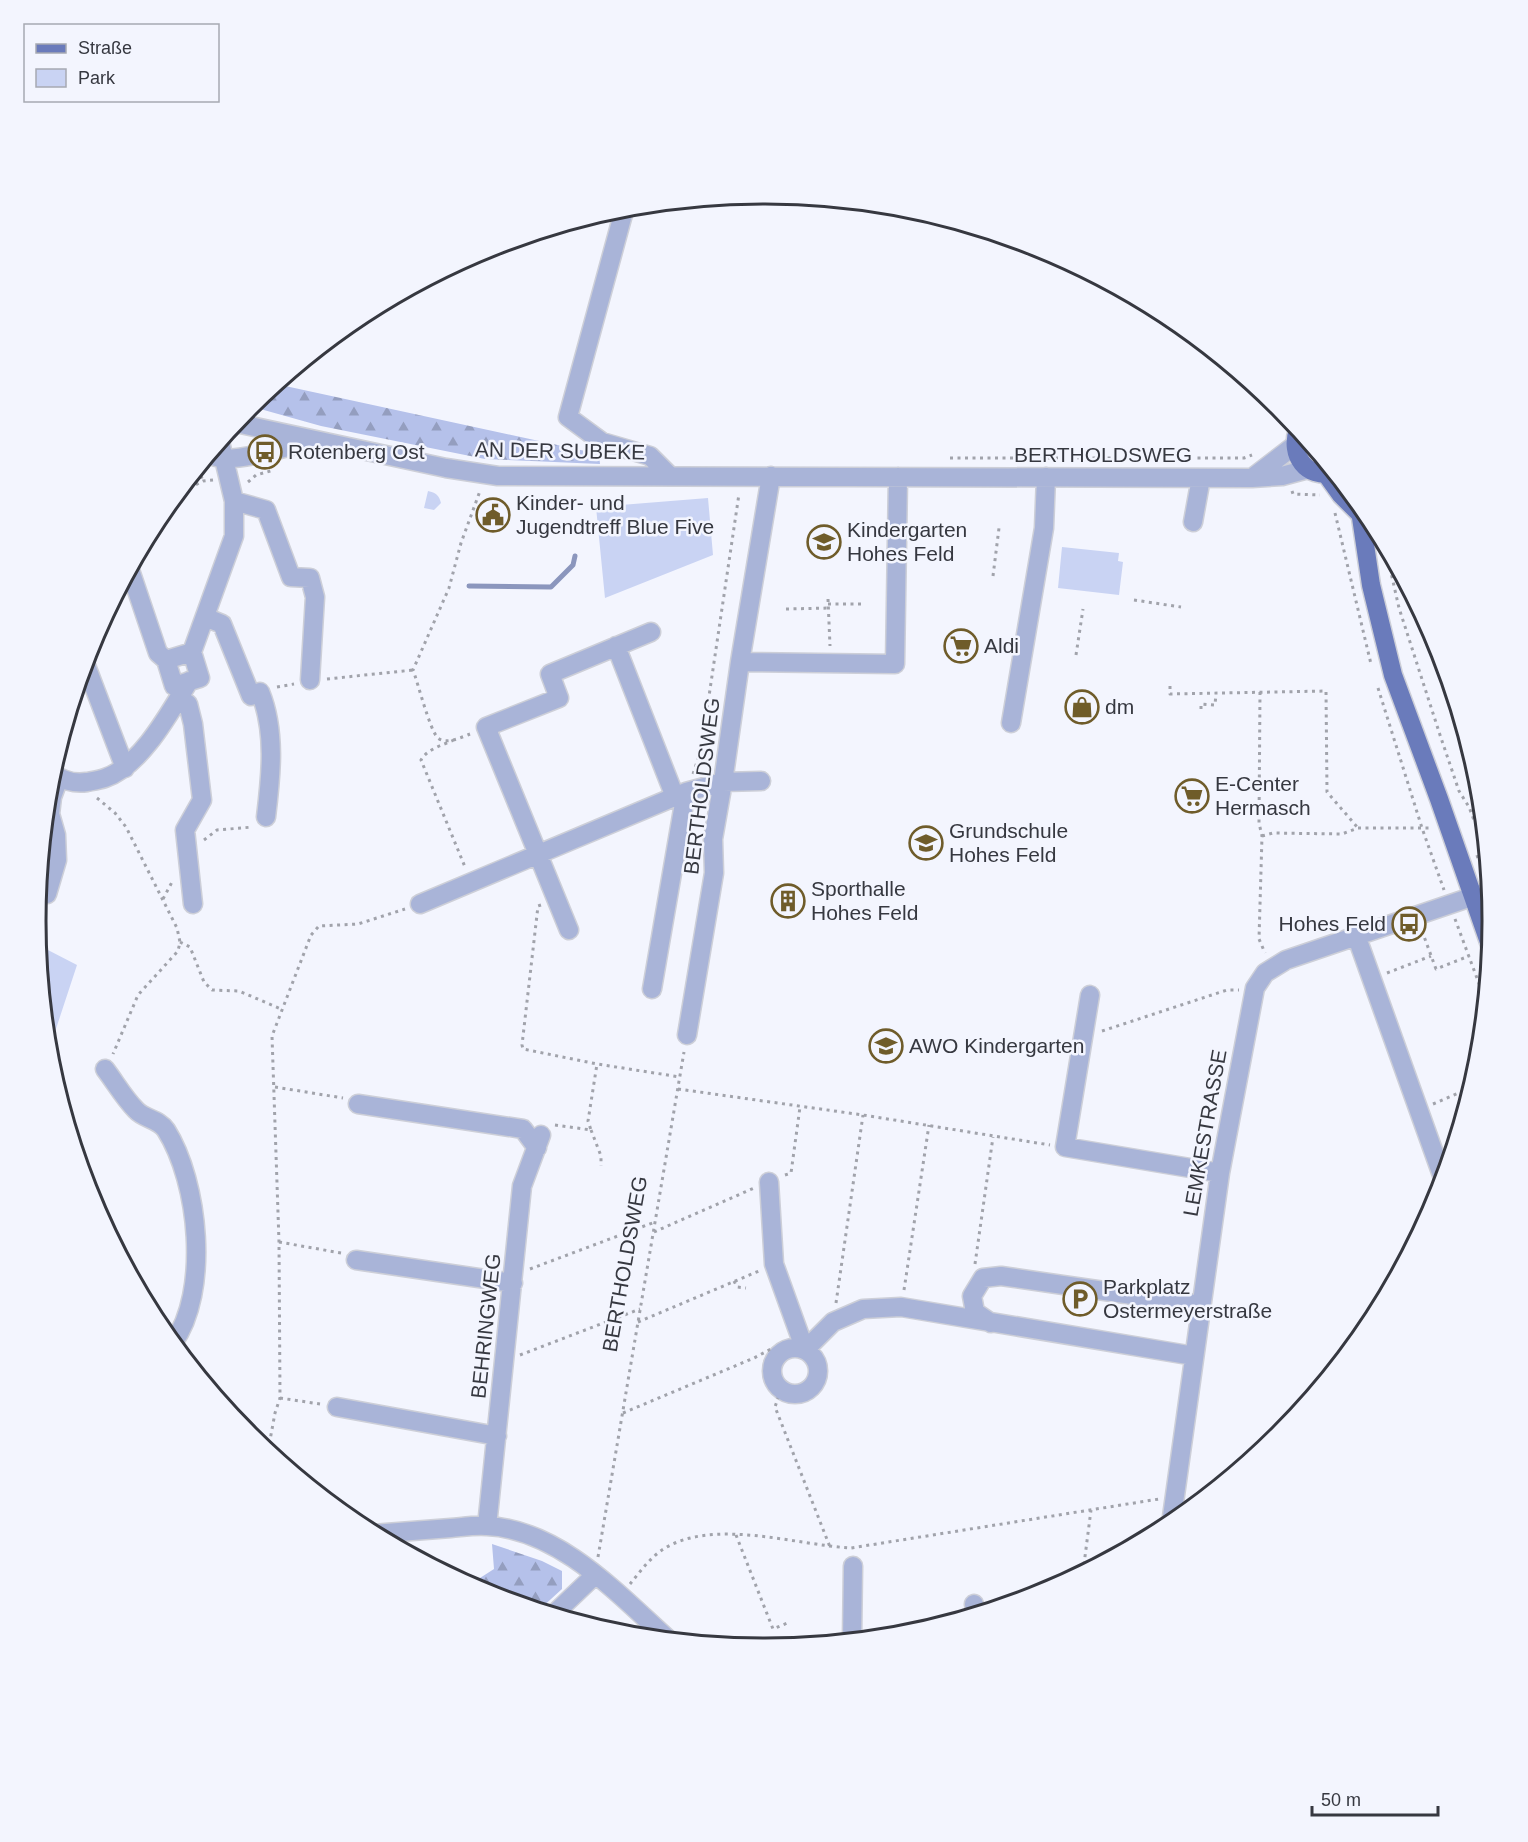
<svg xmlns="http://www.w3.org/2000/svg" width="1528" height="1842" font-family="Helvetica,sans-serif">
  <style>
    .green { fill: #c9d3f3 }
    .forest { fill: url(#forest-firs) }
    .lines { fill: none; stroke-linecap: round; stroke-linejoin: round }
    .stream { stroke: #8b96bd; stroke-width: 5 }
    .minor-casing { stroke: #cdcfd8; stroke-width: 21 }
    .major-casing { stroke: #cdcfd8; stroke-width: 21 }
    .path { stroke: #a1a3ab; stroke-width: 3; stroke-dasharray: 3 4.5; stroke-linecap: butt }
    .minor { stroke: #a9b4d8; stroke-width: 18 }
    .major { stroke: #6a7bbb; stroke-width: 18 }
    .labels { text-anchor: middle; stroke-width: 5; stroke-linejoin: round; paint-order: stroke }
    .street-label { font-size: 21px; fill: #363840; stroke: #f3f5fe }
    .poi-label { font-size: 21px; fill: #363840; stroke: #f3f5fe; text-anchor: start }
    .rim { fill: none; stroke: #363840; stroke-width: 3 }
  </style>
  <defs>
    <pattern id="forest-firs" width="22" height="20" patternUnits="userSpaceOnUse" patternTransform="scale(1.5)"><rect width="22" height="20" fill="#b5c1ea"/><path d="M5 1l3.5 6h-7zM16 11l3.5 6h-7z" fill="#949ebf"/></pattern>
  </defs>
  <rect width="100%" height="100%" fill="#f3f5fe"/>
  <!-- green -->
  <path class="green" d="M428,491C436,493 439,495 441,503L434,510L424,508Z
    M708,498L713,555L605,598L596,507Z
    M1062,547L1119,553L1118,561L1123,562L1119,595L1058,588Z
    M39,949H46L77,965L49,1050Z"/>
  <!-- forest -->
  <path class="forest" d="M276,384L599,454L600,464L485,459L321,426L250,406Z
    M492,1544L542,1561L562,1571V1589L539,1610L485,1593L469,1585L494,1569Z"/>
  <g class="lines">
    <!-- stream -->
    <path class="stream" d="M469,586L551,587L573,565L575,556"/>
    <defs>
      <path id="minor" d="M625,207L568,417L602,442L650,456L669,475
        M236,423L446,468L498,476L1252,478L1282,476L1308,469
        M214,456C229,465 291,446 310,441
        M1252,478L1295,445
        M234,501L266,510L291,577L310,578L315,597L310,680
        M1193,522L1201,478
        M130,570L158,653L166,660
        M205,617L222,624L251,696L260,692C276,731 271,776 266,817
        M616,646L675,797
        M192,652L234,536V501L220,442
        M192,652L200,678L174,686L166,660Z
        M740,662L895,664L898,477
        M85,663L125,768
        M179,697L188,704L193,724L202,800L185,830L193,904
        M1011,723L1044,528L1046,477
        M52,772C61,780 74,784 87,782C92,781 99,780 105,778C141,766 170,712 189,681
        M47,894L57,860L56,835L50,814L52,797L59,778
        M420,904L686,792L723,782L761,781
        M569,930L486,727L559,698L550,674L651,632
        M1356,935L1443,1178
        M652,989L686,792
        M1090,995L1065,1147L1220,1173
        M687,1035L714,873L713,839L723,782L740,662L771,476
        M105,1069C115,1082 124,1098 136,1110C144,1119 159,1119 166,1130C199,1182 210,1292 173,1343
        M358,1104L523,1129L537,1148
        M769,1182L774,1264L805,1350L833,1322L863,1309L901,1307L1194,1356
        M356,1260L513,1283
        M991,1323L975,1312L972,1296L983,1278L1001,1276L1201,1305
        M772 1371a23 23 0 1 1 46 0a23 23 0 1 1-46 0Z
        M337,1407L497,1436
        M1171,1524L1220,1173L1255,988L1265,973L1286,960L1489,891
        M487,1526L522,1186L541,1135
        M373,1534C399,1532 425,1530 451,1528C463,1527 475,1525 487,1526C559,1529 619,1595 669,1640
        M974,1604L976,1614
        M554,1614L595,1575
        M852,1640L853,1566"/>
      <path id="major" d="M1298,430C1289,455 1306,479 1334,473
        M1326,474L1341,495L1360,514
        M1359,504L1371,585L1393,675L1439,799L1490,945"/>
    </defs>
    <!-- minor casing -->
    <use href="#minor" class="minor-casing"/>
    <!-- major casing -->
    <use href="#major" class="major-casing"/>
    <!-- path -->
    <path class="path" d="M950,458H1244L1252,455
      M198,469L203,481
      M248,482L256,475L274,470
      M1292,491L1293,494L1320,495
      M176,495L203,481L213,480
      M1335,513L1371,664
      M1385,546L1399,608L1440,735L1459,791L1469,807L1485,849
      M993,576L999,528
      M828,599L830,646
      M1134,600L1181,607
      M828,604H865
      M786,609L829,608
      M1076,655L1083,609
      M327,679L413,670
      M1170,686V694L1326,691L1327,792L1358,828
      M277,687L294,684
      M1378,688L1422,828L1444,890
      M1260,692L1259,823L1262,836L1259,939L1265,953
      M1201,709V704L1215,705L1216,693
      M470,734C462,737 446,745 438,738C430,731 418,683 413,670L449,588L461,543L480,491
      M454,740C443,745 427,749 421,760L465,867
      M693,774L701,750L739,494
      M97,798L115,813L126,827L177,928L180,942L178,951L138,995L113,1054
      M1262,836L1273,833L1342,834L1358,828H1430
      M204,840L217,830L253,827
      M1476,857L1485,854
      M163,899L172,882
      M541,905L538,906L522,1045L523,1049L597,1064L680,1077
      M1455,919L1484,997
      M1422,931L1436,969L1469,956
      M180,942L190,947L204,982L212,990L239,991L281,1009
      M1387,973L1431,956
      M1102,1031L1227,990H1239
      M275,1087L343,1098
      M678,1089L863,1115L1050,1145
      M1433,1104L1470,1088
      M555,1125L591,1130L588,1121L597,1064
      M591,1130L601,1156V1166
      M785,1175L791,1173L800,1107
      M654,1232L754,1188
      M279,1242L341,1253
      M975,1264L993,1137
      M530,1269L655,1222
      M734,1281L737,1287L746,1288
      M904,1290L929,1125
      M836,1303L863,1115
      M638,1322L759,1271
      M520,1355L640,1309
      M781,1389L775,1407L830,1547
      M280,1398L320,1404
      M623,1413L754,1358L771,1349
      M268,1451L275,1413L280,1398L279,1242L272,1036L311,935L319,926L358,924L405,909
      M736,1535L773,1629L790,1622
      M598,1557L684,1052
      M1083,1572L1091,1510
      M630,1584C639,1573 650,1558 662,1550C712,1517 795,1545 851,1548L1159,1499
      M685,1635L693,1642"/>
    <!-- minor -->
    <use href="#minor" class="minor"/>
    <!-- major -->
    <use href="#major" class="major"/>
  </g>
  <!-- icons -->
  <defs>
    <symbol id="bus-ring" viewBox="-11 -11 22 22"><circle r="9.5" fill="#f3f5fe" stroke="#6f5c2a" stroke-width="1.5"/><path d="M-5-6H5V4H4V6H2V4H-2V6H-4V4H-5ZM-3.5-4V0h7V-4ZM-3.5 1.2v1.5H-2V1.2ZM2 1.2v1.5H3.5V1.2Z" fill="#6f5c2a"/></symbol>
    <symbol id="civic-ring" viewBox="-11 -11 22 22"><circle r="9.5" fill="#f3f5fe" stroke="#6f5c2a" stroke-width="1.5"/><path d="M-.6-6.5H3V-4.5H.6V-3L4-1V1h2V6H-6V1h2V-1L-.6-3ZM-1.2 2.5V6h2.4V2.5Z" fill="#6f5c2a"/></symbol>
    <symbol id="school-ring" viewBox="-11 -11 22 22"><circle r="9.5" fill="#f3f5fe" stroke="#6f5c2a" stroke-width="1.5"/><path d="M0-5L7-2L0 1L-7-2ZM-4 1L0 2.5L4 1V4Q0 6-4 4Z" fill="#6f5c2a"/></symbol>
    <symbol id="supermarket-ring" viewBox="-11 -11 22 22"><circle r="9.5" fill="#f3f5fe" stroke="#6f5c2a" stroke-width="1.5"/><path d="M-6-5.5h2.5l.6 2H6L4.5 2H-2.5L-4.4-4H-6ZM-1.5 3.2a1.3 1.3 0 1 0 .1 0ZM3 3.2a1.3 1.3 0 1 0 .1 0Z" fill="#6f5c2a"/></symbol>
    <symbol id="shop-ring" viewBox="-11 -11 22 22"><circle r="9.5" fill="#f3f5fe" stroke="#6f5c2a" stroke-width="1.5"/><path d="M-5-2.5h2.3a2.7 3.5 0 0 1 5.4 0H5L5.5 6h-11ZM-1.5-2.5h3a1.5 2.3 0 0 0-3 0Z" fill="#6f5c2a"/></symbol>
    <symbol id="building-ring" viewBox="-11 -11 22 22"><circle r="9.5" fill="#f3f5fe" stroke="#6f5c2a" stroke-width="1.5"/><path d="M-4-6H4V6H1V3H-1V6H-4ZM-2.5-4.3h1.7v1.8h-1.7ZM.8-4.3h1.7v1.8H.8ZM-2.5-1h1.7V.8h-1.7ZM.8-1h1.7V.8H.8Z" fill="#6f5c2a"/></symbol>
    <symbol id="parking-ring" viewBox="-11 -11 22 22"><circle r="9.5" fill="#f3f5fe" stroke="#6f5c2a" stroke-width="1.5"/><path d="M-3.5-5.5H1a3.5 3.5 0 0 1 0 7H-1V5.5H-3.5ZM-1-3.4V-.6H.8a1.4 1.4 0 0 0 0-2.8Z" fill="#6f5c2a"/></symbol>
  </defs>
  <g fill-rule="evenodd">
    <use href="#bus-ring" x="246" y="433" width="38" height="38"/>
    <use href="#civic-ring" x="474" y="496" width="38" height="38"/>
    <use href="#school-ring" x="805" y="523" width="38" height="38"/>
    <use href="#supermarket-ring" x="942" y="627" width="38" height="38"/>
    <use href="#shop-ring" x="1063" y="688" width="38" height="38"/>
    <use href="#supermarket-ring" x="1173" y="777" width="38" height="38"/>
    <use href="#school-ring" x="907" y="824" width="38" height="38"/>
    <use href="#building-ring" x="769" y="882" width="38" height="38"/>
    <use href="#bus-ring" x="1390" y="905" width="38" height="38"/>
    <use href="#school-ring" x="867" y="1027" width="38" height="38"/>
    <use href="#parking-ring" x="1061" y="1280" width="38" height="38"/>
  </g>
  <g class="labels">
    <!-- street labels -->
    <g class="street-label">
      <text transform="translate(560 451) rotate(1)" y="7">AN DER SUBEKE</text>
      <text x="1103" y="462">BERTHOLDSWEG</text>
      <text transform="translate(702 786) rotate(-83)" y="7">BERTHOLDSWEG</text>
      <text transform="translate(1205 1133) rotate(-80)" y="7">LEMKESTRASSE</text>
      <text transform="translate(625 1264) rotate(-80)" y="7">BERTHOLDSWEG</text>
      <text transform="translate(486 1326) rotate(-84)" y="7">BEHRINGWEG</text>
    </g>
    <!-- poi labels -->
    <g class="poi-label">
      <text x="288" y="459">Rotenberg Ost</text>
      <text x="516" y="510">Kinder- und<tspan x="516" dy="24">Jugendtreff Blue Five</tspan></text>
      <text x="847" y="537">Kindergarten<tspan x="847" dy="24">Hohes Feld</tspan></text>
      <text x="984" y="653">Aldi</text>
      <text x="1105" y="714">dm</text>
      <text x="1215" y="791">E-Center<tspan x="1215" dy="24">Hermasch</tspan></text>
      <text x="949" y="838">Grundschule<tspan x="949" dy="24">Hohes Feld</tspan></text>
      <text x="811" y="896">Sporthalle<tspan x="811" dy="24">Hohes Feld</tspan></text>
      <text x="1386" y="931" text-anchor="end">Hohes Feld</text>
      <text x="909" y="1053">AWO Kindergarten</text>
      <text x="1103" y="1294">Parkplatz<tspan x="1103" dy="24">Ostermeyerstraße</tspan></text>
    </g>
  </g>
  <!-- crop -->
  <path d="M0 0H1528V1842H0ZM763 204H765A717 717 0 0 1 1482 921V921A717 717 0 0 1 765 1638H763A717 717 0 0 1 46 921V921A717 717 0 0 1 763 204Z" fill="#f3f5fe" fill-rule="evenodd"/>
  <path class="rim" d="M763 204H765A717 717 0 0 1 1482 921V921A717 717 0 0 1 765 1638H763A717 717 0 0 1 46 921V921A717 717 0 0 1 763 204Z"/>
  <!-- legend -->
  <rect x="24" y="24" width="195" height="78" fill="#f3f5fe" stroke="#a7a9b2" stroke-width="1.5"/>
  <rect x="36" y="44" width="30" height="9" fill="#6a7bbb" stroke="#a7a9b2" stroke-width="1.5"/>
  <text x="78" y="54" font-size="18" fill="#363840">Straße</text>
  <rect x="36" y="69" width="30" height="18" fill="#c9d3f3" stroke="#a7a9b2" stroke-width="1.5"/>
  <text x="78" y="84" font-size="18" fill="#363840">Park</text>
  <!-- scale -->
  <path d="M1312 1806v9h126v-9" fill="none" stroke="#363840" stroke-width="3"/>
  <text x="1321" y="1806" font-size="18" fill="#363840" stroke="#f3f5fe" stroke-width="4.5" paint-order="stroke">50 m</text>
</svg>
